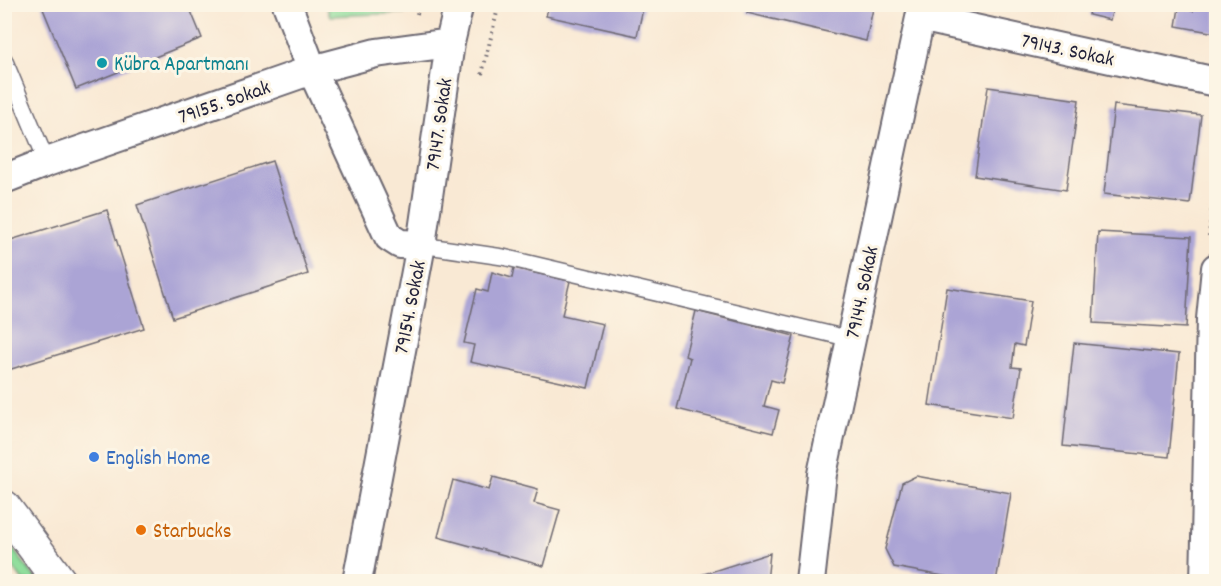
<svg xmlns="http://www.w3.org/2000/svg" width="1221" height="586" font-family="Dekko,sans-serif">
  <style>
    .green { fill: #90de9c; stroke: #59806c; stroke-width: 1.5 }
    .building { fill: #aba4d5 }
    .lines { fill: none; stroke-linecap: round; stroke-linejoin: round }
    .service-casing { stroke: #6d6871; stroke-width: 18 }
    .minor-casing { stroke: #6d6871; stroke-width: 32 }
    .primary-casing { stroke: #6d6871; stroke-width: 36 }
    .path { stroke: #6d6871; stroke-width: 4; stroke-dasharray: 1.5 4.5; stroke-linecap: butt }
    .service { stroke: #fff; stroke-width: 15 }
    .minor { stroke: #fff; stroke-width: 28 }
    .primary { stroke: #fff; stroke-width: 33 }
    .culture-dot { fill: #0f9aa8; stroke: #fcf5e5; stroke-width: 2 }
    .shop-dot { fill: #3f7fe0; stroke: #fcf5e5; stroke-width: 2 }
    .food-dot { fill: #e8710a; stroke: #fcf5e5; stroke-width: 2 }
    .labels { text-anchor: middle; stroke-width: 6; stroke-linejoin: round; paint-order: stroke }
    .street-label { font-size: 21px; fill: #22223b; stroke: #fcf5e5 }
    .culture-label { font-size: 21px; fill: #0d838f; stroke: #fcf5e5; text-anchor: start }
    .shop-label { font-size: 21px; fill: #366cbe; stroke: #fcf5e5; text-anchor: start }
    .food-label { font-size: 21px; fill: #c56008; stroke: #fcf5e5; text-anchor: start }
  </style>
  <rect width="100%" height="100%" fill="#fcf5e5"/>
  <filter id="ink" filterUnits="userSpaceOnUse"><feTurbulence type="fractalNoise" baseFrequency=".0167" numOctaves="2"/><feDisplacementMap in="SourceGraphic" scale="12" xChannelSelector="R" yChannelSelector="G"/><feConvolveMatrix kernelMatrix="1 2 1 2 8 2 1 2 1" color-interpolation-filters="sRGB"/></filter>
  <filter id="wash" filterUnits="userSpaceOnUse"><feTurbulence type="fractalNoise" baseFrequency=".008" numOctaves="4" result="noise"/><feDisplacementMap in="SourceGraphic" scale="24" xChannelSelector="R" yChannelSelector="G"/><feGaussianBlur stdDeviation="1.35" result="paint"/><feColorMatrix in="noise" values="0 0 0 0 0 0 0 0 0 0 0 0 0 0 0 0 0 1.4 0 .05"/><feComposite in="paint" operator="in"/></filter>
  <g filter="url(#wash)">
    <rect width="100%" height="100%" fill="#f9e9d4"/>
    <!-- green -->
    <path class="green" d="M326,5V4L406,5L404,13L330,16Z
      M5,539L38,581H23L5,556Z"/>
    <g id="blocks">
      <!-- building -->
      <path class="building" d="M41,4H188L202,38L76,89Z
        M549,4H644L637,36L546,16Z
        M749,4H874L866,41L747,13Z
        M1091,4H1114L1110,20L1089,15Z
        M1194,4H1216V33L1176,26L1179,8L1193,11Z
        M988,87L1079,100L1066,190L975,176Z
        M1114,105L1201,115L1190,204L1104,194Z
        M272,161L308,274L173,318L137,205Z
        M107,210L144,328L8,370L4,359V242Z
        M1098,232L1191,237L1186,328L1093,323Z
        M514,268L570,281L562,315L603,324L588,388L470,362L474,345L464,343L477,289L488,292L492,272L512,278Z
        M947,288L1031,301L1024,346L1015,344L1012,367L1021,368L1013,418L929,405Z
        M696,311L794,336L782,383L771,380L764,406L779,410L773,433L677,409L690,358L685,356Z
        M1074,343L1179,354L1169,457L1063,446Z
        M916,476L1011,493L996,582H976L894,567L885,549L902,483Z
        M493,477L538,489L534,503L560,510L544,566L438,537L453,480L489,490Z
        M770,553L767,582H682V581Z"/>
    </g>
  </g>
  <g filter="url(#ink)">
    <use href="#blocks" fill-opacity="0" stroke="#6d6871" stroke-width="1.5"/>
    <g class="lines">
      <defs>
        <path id="service" d="M4,59L47,162
          M421,245L503,257L851,339"/>
        <path id="minor" d="M287,4L312,70L389,237L400,244L421,245L357,582
          M920,17L1216,82
          M4,179L47,162L312,70L376,53L450,43
          M421,245L450,43L459,4
          M810,582L822,474L923,4
          M1205,582L1211,319L1216,268"/>
        <path id="primary" d="M4,507L60,582"/>
      </defs>
      <!-- service casing -->
      <use href="#service" class="service-casing"/>
      <!-- minor casing -->
      <use href="#minor" class="minor-casing"/>
      <!-- primary casing -->
      <use href="#primary" class="primary-casing"/>
      <!-- path -->
      <path class="path" d="M417,14L420,4
        M482,74L499,4
        M1209,236L1216,167"/>
      <!-- service -->
      <use href="#service" class="service"/>
      <!-- minor -->
      <use href="#minor" class="minor"/>
      <!-- primary -->
      <use href="#primary" class="primary"/>
    </g>
  </g>
  <!-- markers -->
  <circle class="culture-dot" cx="102" cy="63" r="6"/>
  <circle class="shop-dot" cx="94" cy="457" r="6"/>
  <circle class="food-dot" cx="141" cy="530" r="6"/>
  <g class="labels">
    <!-- street labels -->
    <g class="street-label">
      <text transform="translate(1068 49) rotate(12)" y="7">79143. Sokak</text>
      <text transform="translate(224 101) rotate(-19)" y="7">79155. Sokak</text>
      <text transform="translate(438 124) rotate(-82)" y="7">79147. Sokak</text>
      <text transform="translate(861 292) rotate(-78)" y="7">79144. Sokak</text>
      <text transform="translate(409 307) rotate(-79)" y="7">79154. Sokak</text>
    </g>
    <!-- culture labels -->
    <g class="culture-label">
      <text x="114" y="70">Kübra Apartmanı</text>
    </g>
    <!-- shop labels -->
    <g class="shop-label">
      <text x="106" y="464">English Home</text>
    </g>
    <!-- food labels -->
    <g class="food-label">
      <text x="153" y="537">Starbucks</text>
    </g>
  </g>
  <!-- margin -->
  <rect width="1221" height="586" fill="none" stroke="#fcf5e5" stroke-width="24"/>
</svg>
